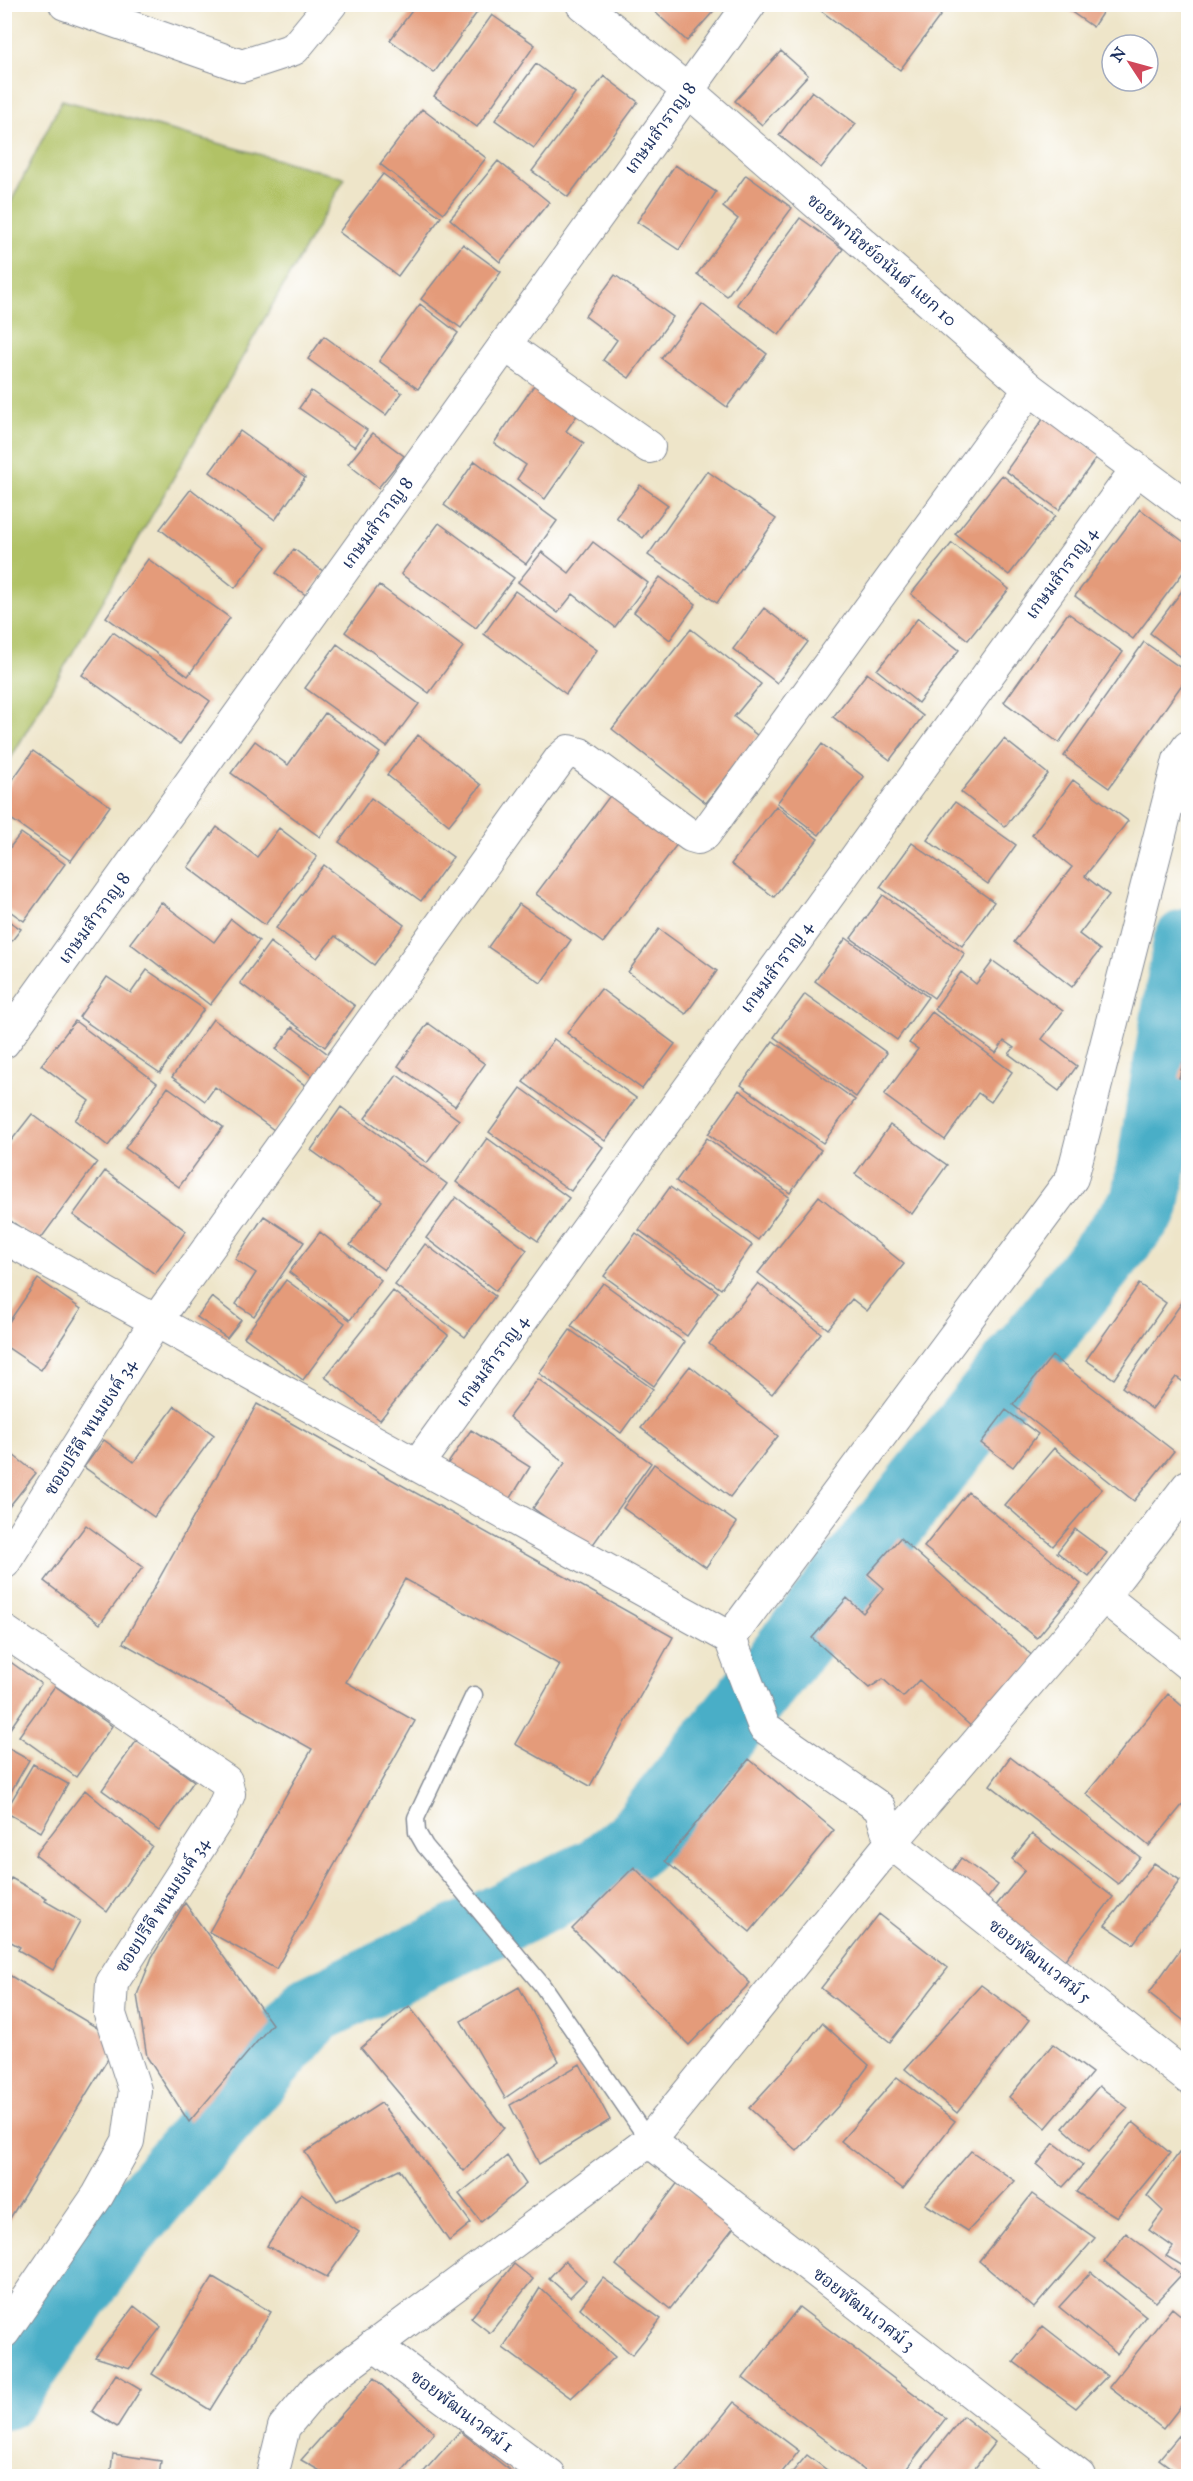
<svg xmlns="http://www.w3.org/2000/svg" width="1193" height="2481" font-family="'IM FELL Great Primer','Noto Serif Thai',serif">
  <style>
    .green { fill: #b1c266; stroke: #667862; stroke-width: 1.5 }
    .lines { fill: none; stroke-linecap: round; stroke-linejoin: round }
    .river { stroke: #48aec7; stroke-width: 70 }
    .building { fill: #e49b7a }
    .service-casing { stroke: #848a94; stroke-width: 19 }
    .minor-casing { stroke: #848a94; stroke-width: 34 }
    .service { stroke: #fff; stroke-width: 16 }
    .minor { stroke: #fff; stroke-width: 32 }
    .labels { text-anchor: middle; stroke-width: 4.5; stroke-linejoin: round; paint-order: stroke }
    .street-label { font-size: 18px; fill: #1b2f5e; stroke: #fff }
  </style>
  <rect width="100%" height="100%" fill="#fff"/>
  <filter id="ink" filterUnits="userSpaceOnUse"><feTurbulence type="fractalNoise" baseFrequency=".0167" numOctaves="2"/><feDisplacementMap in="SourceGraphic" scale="12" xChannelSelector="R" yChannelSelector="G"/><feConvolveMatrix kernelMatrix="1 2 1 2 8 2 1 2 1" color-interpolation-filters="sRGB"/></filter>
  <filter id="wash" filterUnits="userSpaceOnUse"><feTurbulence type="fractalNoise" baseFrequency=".008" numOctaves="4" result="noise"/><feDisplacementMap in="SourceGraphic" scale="24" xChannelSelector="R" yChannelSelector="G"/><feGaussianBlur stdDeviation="1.35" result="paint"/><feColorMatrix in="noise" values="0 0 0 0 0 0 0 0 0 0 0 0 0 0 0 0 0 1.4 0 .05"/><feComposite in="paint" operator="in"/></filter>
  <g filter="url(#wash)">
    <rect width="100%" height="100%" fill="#eee5c9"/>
    <!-- green -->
    <path class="green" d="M62,100L345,178L107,594L5,768V214Z"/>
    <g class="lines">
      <!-- river -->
      <path class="river" d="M4,2395L116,2238L312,2010L599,1871L636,1842L1145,1205L1188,943"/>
    </g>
    <g id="blocks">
      <!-- building -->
      <path class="building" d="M417,4H483L434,73L390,40Z
        M646,4H720L687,41Z
        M812,4H949L900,70Z
        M1060,4H1108L1093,27Z
        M492,15L535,45L477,127L434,96Z
        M781,51L808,75L762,125L735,101Z
        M536,64L575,93L534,148L495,120Z
        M604,76L638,102L568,197L532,171Z
        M812,91L856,124L821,168L779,135Z
        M422,109L486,158L444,213L380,164Z
        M498,161L549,202L500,262L450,219Z
        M675,165L716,192L679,250L637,222Z
        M383,174L441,217L398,276L339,232Z
        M746,175L792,208L727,296L697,274L738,219L723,207Z
        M800,218L843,249L779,335L737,304Z
        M463,244L501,272L461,328L421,299Z
        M615,275L673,317L629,378L603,360L617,340L585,316Z
        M420,304L458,333L418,389L379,361Z
        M702,304L767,354L727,407L661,358Z
        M324,336L402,393L386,415L308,359Z
        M537,381L580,411L566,431L584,443L545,499L517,479L526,465L494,443Z
        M311,391L367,430L355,447L299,408Z
        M1046,415L1099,454L1059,510L1006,471Z
        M240,431L305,478L275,520L210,472Z
        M373,433L404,456L378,488L348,464Z
        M475,461L557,521L526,564L444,505Z
        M707,471L776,519L717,603L648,555Z
        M1002,475L1055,516L1009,575L955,534Z
        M640,485L668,505L643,538L616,517Z
        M191,489L266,548L235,588L160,529Z
        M1140,509L1188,545V566L1133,639L1075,596Z
        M439,523L514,578L476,628L401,574Z
        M593,542L648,583L615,627L573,594L558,613L518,582L542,552L569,573Z
        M952,543L1009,589L968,640L911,594Z
        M294,549L324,572L307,596L276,573Z
        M148,559L230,618L188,676L106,617Z
        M660,577L696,604L670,640L634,612Z
        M1188,583V662L1150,633Z
        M379,585L463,647L429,693L345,632Z
        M515,591L597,650L566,694L484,634Z
        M764,608L808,642L777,683L733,649Z
        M1068,613L1123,652L1059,743L1004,702Z
        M918,618L959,650L918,703L877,670Z
        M691,629L761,684L734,717L758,736L706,803L612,729Z
        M113,632L210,701L180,744L82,675Z
        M1144,642L1188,673V676L1109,788L1064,756Z
        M337,644L419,704L387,747L305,688Z
        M867,673L923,716L890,760L833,717Z
        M325,713L380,753L320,837L231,773L255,741L288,765Z
        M418,735L481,785L449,825L387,775Z
        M1004,739L1048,774L1005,827L961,792Z
        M822,744L864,777L819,835L777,803Z
        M33,751L110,806L71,861L4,814V792Z
        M1073,780L1128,821L1085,876L1109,895L1079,934L1100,950L1072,987L1014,942L1072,867L1032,835Z
        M615,789L681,839L603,943L536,894Z
        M371,798L453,857L421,901L339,842Z
        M955,802L1016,845L988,884L927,840Z
        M776,806L818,839L774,897L731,864Z
        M217,827L257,857L279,828L317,857L265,925L188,867Z
        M21,833L65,864L24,921L4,907V855Z
        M912,843L994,902L962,946L880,887Z
        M324,865L404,925L374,965L335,936L317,958L276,928Z
        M883,895L965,954L934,998L851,938Z
        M161,902L214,942L231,919L259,941L210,1005L130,943Z
        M519,904L571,940L541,983L488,947Z
        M4,918L21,929L4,951Z
        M659,929L717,971L686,1014L628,972Z
        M846,938L928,997L897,1040L815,981Z
        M270,942L355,1006L325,1047L240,983Z
        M993,961L1063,1011L1042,1039L1077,1066L1059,1091L1009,1054L1014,1048L1004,1041L996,1053L934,1009L961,972L976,984Z
        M147,970L204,1009L160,1073L79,1017L107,977L131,993Z
        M601,989L675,1044L642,1089L567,1033Z
        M805,994L887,1053L856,1097L774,1037Z
        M932,1012L1012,1072L991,1102L978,1093L945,1140L884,1095L918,1049L909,1043Z
        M213,1019L306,1086L274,1130L215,1087L205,1101L172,1077Z
        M75,1021L157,1083L108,1146L75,1120L89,1101L41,1065Z
        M428,1023L485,1064L455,1106L398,1066Z
        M292,1027L332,1057L316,1079L276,1049Z
        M554,1039L636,1098L605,1141L523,1082Z
        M773,1041L855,1100L823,1143L741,1085Z
        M1188,1045V1080L1179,1078Z
        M397,1075L459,1120L427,1163L365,1118Z
        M168,1087L223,1127L179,1187L125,1148Z
        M521,1088L603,1147L571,1191L489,1132Z
        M739,1090L821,1150L790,1193L708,1134Z
        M341,1107L447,1184L384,1270L350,1245L382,1201L311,1150Z
        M32,1114L97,1162L39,1241L4,1216V1150Z
        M890,1125L947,1165L912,1214L855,1174Z
        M487,1138L569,1198L538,1241L456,1182Z
        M707,1138L789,1197L758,1240L676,1181Z
        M105,1171L186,1231L155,1274L73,1215Z
        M670,1187L752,1245L721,1289L639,1230Z
        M819,1196L904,1264L867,1311L852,1299L828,1329L758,1273Z
        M456,1197L527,1250L496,1291L426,1238Z
        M264,1216L304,1242L254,1316L236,1304L256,1273L235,1259Z
        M320,1232L381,1280L350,1320L289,1272Z
        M636,1233L718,1292L687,1336L604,1276Z
        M425,1244L495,1296L465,1337L395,1285Z
        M38,1279L81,1309L41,1370L4,1345V1329Z
        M286,1280L345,1323L303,1380L244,1337Z
        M603,1283L685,1342L654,1386L571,1326Z
        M758,1283L821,1333L772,1394L709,1344Z
        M1139,1284L1166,1303L1114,1379L1086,1360Z
        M393,1291L448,1335L380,1420L325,1377Z
        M1188,1294V1385L1176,1377L1152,1409L1122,1387Z
        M212,1297L241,1320L227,1338L197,1317Z
        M570,1330L653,1389L621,1433L539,1373Z
        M1052,1356L1174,1451L1134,1501L1013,1405Z
        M690,1366L778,1436L730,1497L641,1428Z
        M538,1379L651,1463L589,1550L533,1508L565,1463L509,1417Z
        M257,1404L673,1637L590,1786L515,1744L560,1665L405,1579L346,1682L415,1721L276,1969L209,1932L312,1749L123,1643Z
        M175,1406L214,1435L154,1517L84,1467L104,1440L134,1462Z
        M1006,1410L1038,1434L1013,1467L981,1443Z
        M471,1430L530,1467L506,1506L442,1472Z
        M4,1448L36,1473L4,1513Z
        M1054,1448L1102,1489L1053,1546L1005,1505Z
        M654,1464L737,1523L706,1567L623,1508Z
        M968,1492L1081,1584L1037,1638L924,1547Z
        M86,1525L143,1567L100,1624L44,1581Z
        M1075,1529L1107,1553L1089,1577L1057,1552Z
        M900,1538L1036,1659L974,1729L919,1680L903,1697L883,1679L869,1688L812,1638L847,1598L863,1613L884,1588L868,1574Z
        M5,1658L41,1684L5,1736Z
        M55,1686L112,1726L76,1777L19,1736Z
        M1168,1694L1188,1711V1798L1149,1846L1086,1794Z
        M137,1740L194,1781L159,1831L102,1790Z
        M4,1746L29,1760L4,1804Z
        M1010,1757L1140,1857L1118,1884L990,1785Z
        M749,1759L834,1830L750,1932L665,1861Z
        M33,1764L68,1784L41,1832L5,1812Z
        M85,1790L152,1846L107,1912L35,1855Z
        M1032,1834L1113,1897L1063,1962L994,1908L1025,1870L1012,1859Z
        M961,1858L998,1885L983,1904L948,1877Z
        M1154,1863L1180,1880L1133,1944L1105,1925Z
        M634,1867L750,1983L689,2045L572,1929Z
        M11,1878L47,1898L45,1901L80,1921L53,1970L18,1950L20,1947L4,1938V1890Z
        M185,1903L272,2024L189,2122L147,2057L137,1995L152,1957Z
        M879,1914L948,1968L890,2042L821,1988Z
        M1188,1938V2024L1149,1993Z
        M4,1972L119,2041L4,2228Z
        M981,1985L1029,2020L957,2113L905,2069Z
        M519,1987L559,2061L505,2098L461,2021Z
        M409,2006L504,2128L464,2171L361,2048Z
        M822,2023L869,2065L840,2104L797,2151L749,2108L792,2061Z
        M1053,2044L1092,2073L1046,2128L1009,2097Z
        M580,2064L610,2120L539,2164L510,2105Z
        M897,2077L955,2121L903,2189L841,2141Z
        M1099,2086L1128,2108L1089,2151L1063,2128Z
        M381,2103L471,2223L449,2241L399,2169L337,2201L305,2152Z
        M1133,2122L1170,2153L1117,2217L1076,2192Z
        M1188,2141V2269L1166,2256L1173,2247L1149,2230L1163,2211L1147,2196Z
        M1054,2143L1083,2165L1063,2187L1037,2165Z
        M971,2151L1015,2181L968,2231L925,2204Z
        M507,2156L526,2184L481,2222L459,2194Z
        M679,2181L734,2227L670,2309L616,2265Z
        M301,2193L359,2232L327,2277L267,2246Z
        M1032,2194L1095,2238L1034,2308L979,2261Z
        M1126,2233L1181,2275L1156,2302L1104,2262Z
        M565,2261L586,2281L570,2297L549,2278Z
        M514,2264L533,2279L490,2333L471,2318Z
        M1091,2272L1146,2316L1117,2354L1059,2307Z
        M213,2277L271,2312L210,2410L152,2374Z
        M603,2278L661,2319L632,2355L580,2308Z
        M540,2288L615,2357L571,2398L503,2348Z
        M134,2306L161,2327L130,2368L95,2357Z
        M799,2307L946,2418L901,2476H872L743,2378Z
        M1172,2308L1188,2321V2397L1163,2429L1109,2387Z
        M1043,2326L1107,2376L1076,2408L1014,2362Z
        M116,2374L141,2389L117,2427L92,2411Z
        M374,2378L434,2433L398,2476H329L301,2460Z
        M734,2402L799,2451L779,2476H674Z
        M963,2416L995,2442L969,2476H915Z
        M1188,2425V2476H1182L1159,2459Z
        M460,2431L517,2476H420Z
        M113,2454L161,2461L159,2476H110Z
        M807,2455L835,2476H789Z"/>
    </g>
  </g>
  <g filter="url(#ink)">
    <use href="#blocks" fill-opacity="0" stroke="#848a94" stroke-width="1.5"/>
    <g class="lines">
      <defs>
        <path id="service" d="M474,1695L416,1818L417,1832L425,1846L542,1985L649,2141"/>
        <path id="minor" d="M65,4L242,66L294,49L331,4
          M582,4L687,90L1030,389L1188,507
          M505,345L649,447
          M4,1042L750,4
          M4,1237L730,1638L764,1727L880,1808L891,1843L1188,2078
          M417,1465L1136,470
          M4,1563L156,1321L560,759L569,751L580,754L691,836L698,838L705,834L1030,389
          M1103,1596L1188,1664
          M4,1631L226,1781L229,1794L221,1813L112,1983L110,2014L135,2090L128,2141L98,2195L4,2332
          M730,1638L1072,1178L1179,760L1188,747
          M649,2141L1079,2476
          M374,2345L550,2476
          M272,2476L284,2427L316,2389L649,2141L891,1843L1103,1596L1188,1486"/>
      </defs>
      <!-- service casing -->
      <use href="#service" class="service-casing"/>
      <!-- minor casing -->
      <use href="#minor" class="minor-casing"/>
      <!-- service -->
      <use href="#service" class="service"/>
      <!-- minor -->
      <use href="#minor" class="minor"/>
    </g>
  </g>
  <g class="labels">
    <!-- street labels -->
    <g class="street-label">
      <text transform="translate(660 128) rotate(-54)" y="6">เกษมสำราญ 8</text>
      <text transform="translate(882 260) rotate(41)" y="6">ซอยพานิชย์อนันต์ แยก 10</text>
      <text transform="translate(377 523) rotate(-54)" y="6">เกษมสำราญ 8</text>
      <text transform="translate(1061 573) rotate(-54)" y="6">เกษมสำราญ 4</text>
      <text transform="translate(94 918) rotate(-54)" y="6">เกษมสำราญ 8</text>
      <text transform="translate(776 967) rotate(-54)" y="6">เกษมสำราญ 4</text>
      <text transform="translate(492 1361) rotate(-54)" y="6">เกษมสำราญ 4</text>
      <text transform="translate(90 1427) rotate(-58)" y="6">ซอยปรีดี พนมยงค์ 34</text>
      <text transform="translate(162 1905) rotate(-57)" y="6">ซอยปรีดี พนมยงค์ 34</text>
      <text transform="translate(1040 1961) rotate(38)" y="6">ซอยพัฒนเวศม์ 5</text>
      <text transform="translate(864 2309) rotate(38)" y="6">ซอยพัฒนเวศม์ 3</text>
      <text transform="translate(462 2411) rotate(37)" y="6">ซอยพัฒนเวศม์ 1</text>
    </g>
  </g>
  <!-- margin -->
  <rect width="1193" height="2481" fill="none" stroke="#fff" stroke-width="24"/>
  <!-- north arrow -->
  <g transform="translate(1130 63) rotate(306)"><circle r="28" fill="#ffffff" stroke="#a4acbf" stroke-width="1.5"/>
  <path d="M0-4.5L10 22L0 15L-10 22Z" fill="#d1495b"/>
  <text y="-9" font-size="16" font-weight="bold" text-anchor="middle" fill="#1b2f5e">N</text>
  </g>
</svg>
